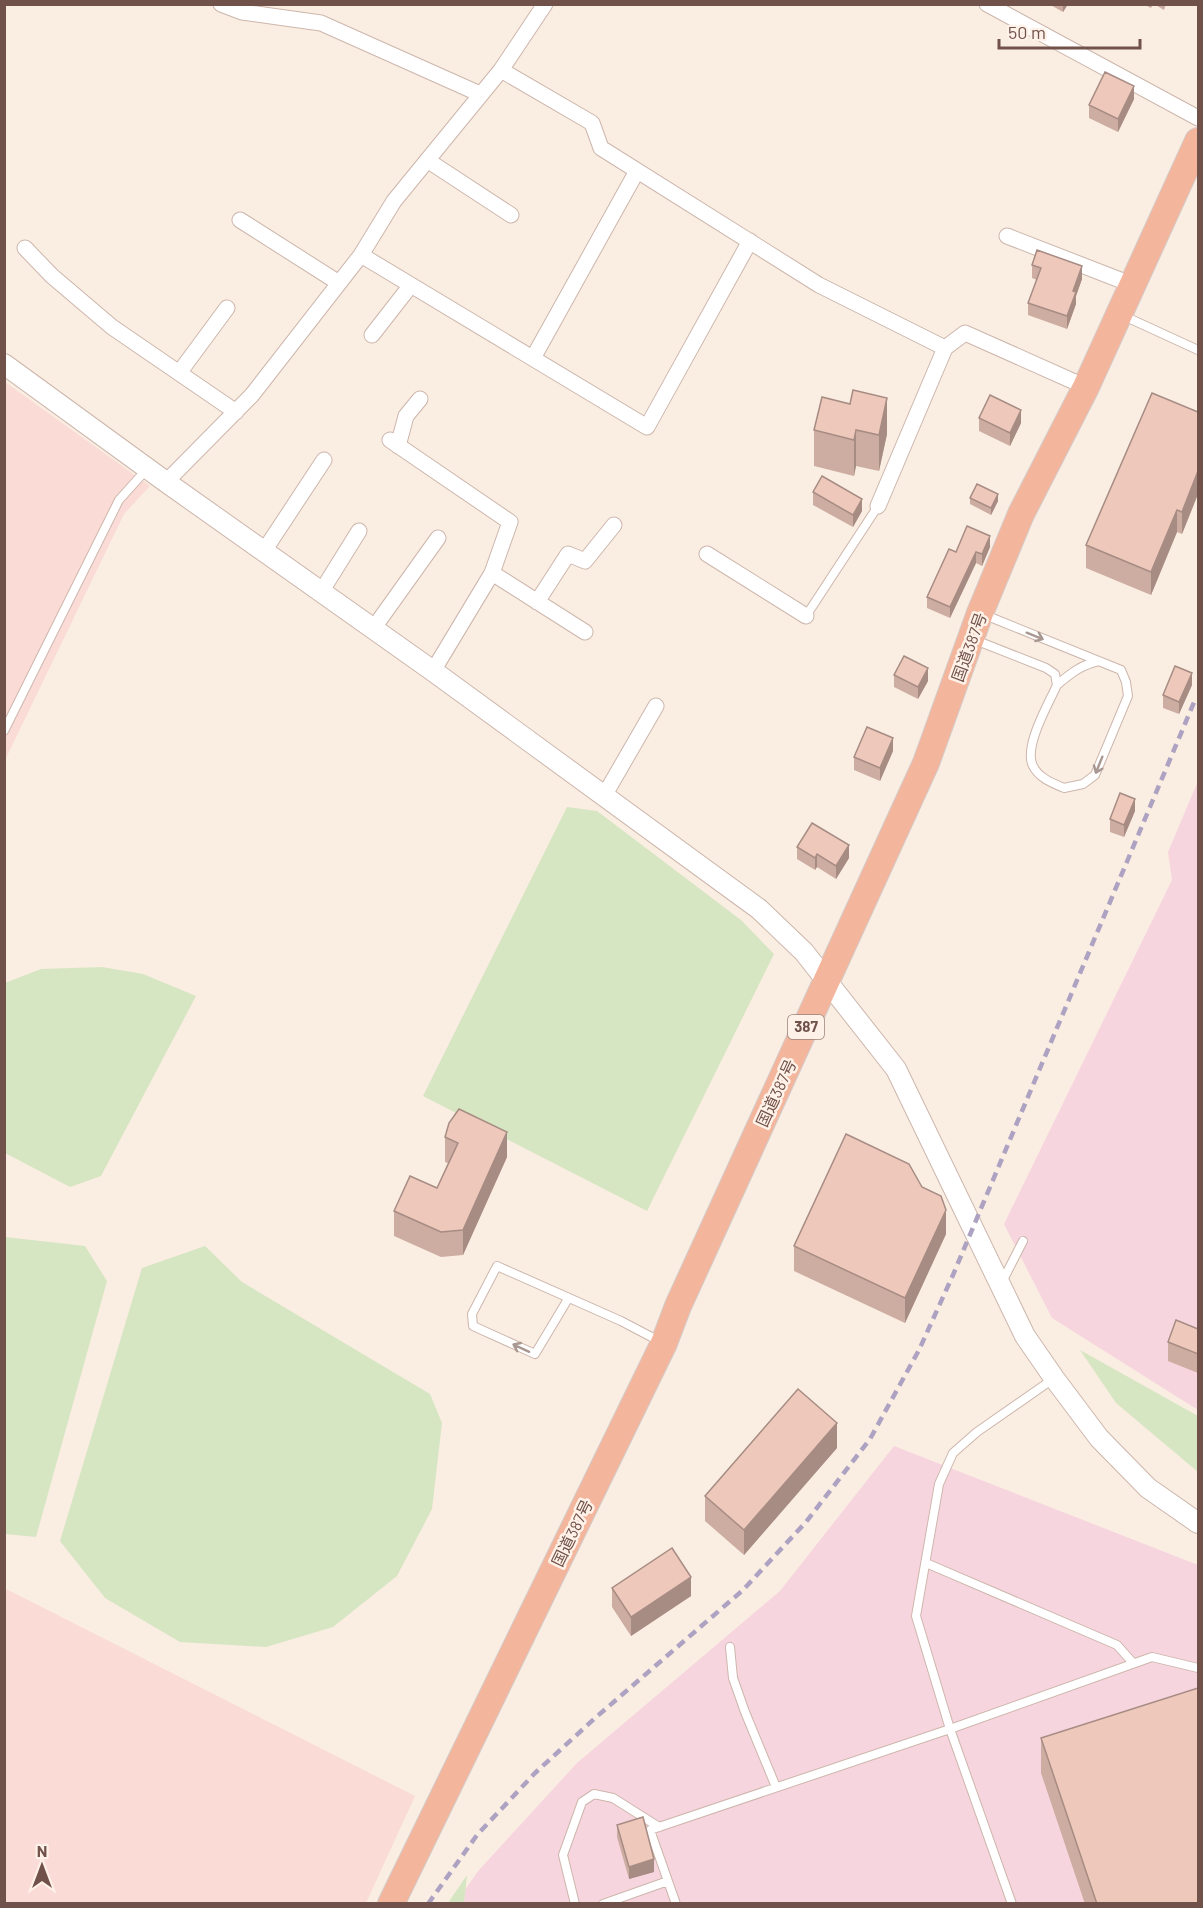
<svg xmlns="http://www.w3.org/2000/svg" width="1203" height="1908" font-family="Barlow,'Noto Sans JP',sans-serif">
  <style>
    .commercial { fill: #fadbd6 }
    .medical { fill: #f7d5df }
    .green { fill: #d6e6c2 }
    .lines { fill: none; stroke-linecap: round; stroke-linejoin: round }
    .service-casing { stroke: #cdb6ac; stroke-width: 10 }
    .minor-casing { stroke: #cdb6ac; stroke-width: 17 }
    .tertiary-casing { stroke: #cdb6ac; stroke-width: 22 }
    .trunk-casing { stroke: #d4cbc9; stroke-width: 28 }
    .service { stroke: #fff; stroke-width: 8 }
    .minor { stroke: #fff; stroke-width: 15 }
    .tertiary { stroke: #fff; stroke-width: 20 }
    .trunk { stroke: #f3b69d; stroke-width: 26 }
    .rail { stroke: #aea2c2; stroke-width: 4.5; stroke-dasharray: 9 6; stroke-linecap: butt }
    .wall { fill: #cdaca1 }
    .shaded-wall { fill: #a78c83 }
    .building { fill: #eec8bb; stroke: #a78c83; stroke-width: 1.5 }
    .oneway { stroke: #a99792 }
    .labels { text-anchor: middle; stroke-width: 5; stroke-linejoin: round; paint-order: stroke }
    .shield { fill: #fef1e7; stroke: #9b8279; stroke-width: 1.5 }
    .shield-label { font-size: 15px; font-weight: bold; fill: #70524a }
    .street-label { font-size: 16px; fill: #70524a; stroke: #fef1e7 }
  </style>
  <rect width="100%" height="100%" fill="#faede2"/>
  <!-- commercial -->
  <path class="commercial" d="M5,382L150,486L124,514L5,760Z
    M4,1588L415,1796L366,1903H5Z"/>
  <!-- medical -->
  <path class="medical" d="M1198,781V1410L1052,1318L1004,1224L1172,880L1168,852Z
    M894,1446L1198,1565V1903L455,1904L479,1870L577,1763L780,1591Z"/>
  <!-- green -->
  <path class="green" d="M567,807L597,811L741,920L774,954L647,1211L423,1096Z
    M102,967L143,974L196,996L101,1176L70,1187L5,1153V983L41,969Z
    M5,1237L85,1246L107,1281L36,1537L5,1534Z
    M205,1246L242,1282L430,1394L442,1423L432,1509L397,1576L333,1627L266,1647L180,1642L105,1598L60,1541L142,1268Z
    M1080,1350L1198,1416V1472L1116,1403Z
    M467,1875L464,1903H448Z"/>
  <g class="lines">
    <defs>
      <path id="service" d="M1124,316L1198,350
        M806,616L878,506
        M975,640L1046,668L1055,674L1057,685C1049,703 1023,747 1033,766C1039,778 1052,783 1064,788L1083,784L1095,775L1128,696L1126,682L1121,670L985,615
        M1057,685C1071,673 1081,665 1099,661
        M4,731L119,500L146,470
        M1002,1282L1023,1241
        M568,1299L535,1354L473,1326L472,1314L497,1266L621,1321L661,1342
        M926,1563L1117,1645L1133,1663
        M730,1647L733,1678L745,1712L776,1787
        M575,1904L563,1855L582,1802L594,1794L613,1798L659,1827
        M603,1904L668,1881
        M676,1904L650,1830L950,1729L1152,1657L1198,1668
        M1012,1904L950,1729L916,1616L939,1484L953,1453L977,1432L1053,1379"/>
      <path id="minor" d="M221,4L242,12L321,23L480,94
        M987,4L1198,118
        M501,70L592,123L601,148L819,285L945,348L965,333L1086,387
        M427,160L511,215
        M240,220L339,283
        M1007,236L1133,285
        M25,248L52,276L112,327L236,412
        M361,255L647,427L750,241
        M372,335L411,285
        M533,358L637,171
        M179,373L227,308
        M390,440L510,522L492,573L433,671
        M398,446L406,416L420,399
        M166,482L252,395L361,255L394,201L501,70L545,4
        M878,506L945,348
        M264,551L324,460
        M707,554L806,616
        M492,573L585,632
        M321,592L359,531
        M537,602L568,554L585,561L614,525
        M373,629L438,538
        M604,796L656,706"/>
      <path id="tertiary" d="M4,364L166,482L433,671L759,909L804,952L896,1069L1025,1336L1054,1378L1099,1438L1148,1488L1198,1523"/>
      <path id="trunk" d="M391,1904L664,1343L678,1306L926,763L980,613L1021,514L1086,387L1198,141"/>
    </defs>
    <!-- service casing -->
    <use href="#service" class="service-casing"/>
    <!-- minor casing -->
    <use href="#minor" class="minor-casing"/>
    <!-- tertiary casing -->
    <use href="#tertiary" class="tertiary-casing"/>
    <!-- trunk casing -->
    <use href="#trunk" class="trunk-casing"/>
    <!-- service -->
    <use href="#service" class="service"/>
    <!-- minor -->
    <use href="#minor" class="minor"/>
    <!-- tertiary -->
    <use href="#tertiary" class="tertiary"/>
    <!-- trunk -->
    <use href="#trunk" class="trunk"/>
    <!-- rail -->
    <path class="rail" d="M428,1904L477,1835L535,1773L594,1719L743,1590L806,1522L870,1439L919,1350L953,1275L1195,700"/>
  </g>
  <!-- wall -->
  <path class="wall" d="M1049,4H1068L1063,12Z
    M1143,4H1153L1151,8Z
    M1154,4H1166L1164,10Z
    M1134,99L1118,132L1089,118V105Z
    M1032,265L1082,279L1076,296V304L1067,329L1028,315V303L1037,280L1032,278Z
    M822,397L887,434L879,471L856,466L854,476L814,466V430Z
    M1198,412V494L1182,534L1177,532L1151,595L1086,568V545Z
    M979,418L1021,423L1010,446L979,431Z
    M813,492L862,511L853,527L813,505Z
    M970,498L998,501L991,515L970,504Z
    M990,547L982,566L976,563L950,618L927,608V597L956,552Z
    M894,675L928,681L918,699L894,687Z
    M1192,685L1179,714L1163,708V695Z
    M893,751L880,781L854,770V757Z
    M1135,811L1124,837L1110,832V819Z
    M797,847L849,858L836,879L817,867L815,870L797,859Z
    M445,1137L507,1157L463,1255L441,1257L394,1236V1211L437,1188L448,1163L445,1162Z
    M946,1234L905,1323L794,1271V1246Z
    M1198,1329V1373L1168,1361V1342Z
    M837,1448L744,1555L705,1521V1496Z
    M612,1588L691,1596L631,1636L612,1607Z
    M1041,1738L1198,1904H1085L1041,1773Z
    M617,1825L654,1872L629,1879L617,1837Z"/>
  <!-- shaded-wall -->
  <path class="shaded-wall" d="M1063,4H1068L1063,12Z
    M1134,86V99L1118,132V119Z
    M1082,266V279L1076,296V304L1067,329V316L1073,291Z
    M887,398V434L879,471V435Z
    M1021,410V423L1010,446V433Z
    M856,430V466L854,476V440Z
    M1198,471V494L1182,534V512Z
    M998,494V501L991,515V508Z
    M862,499V511L853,527V515Z
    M1177,510V532L1151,595V572Z
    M990,536V547L982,566V554Z
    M976,552V563L950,618V607Z
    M928,668V681L918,699V687Z
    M1192,673V685L1179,714V702Z
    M893,738V751L880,781V768Z
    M1135,799V811L1124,837V825Z
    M849,845V858L836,879V866Z
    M817,854V867L815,870V858Z
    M507,1132V1157L463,1255V1230Z
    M946,1210V1234L905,1323V1298Z
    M837,1423V1448L744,1555V1530Z
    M691,1577V1596L631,1636V1617Z
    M654,1859V1872L629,1879V1867Z"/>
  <!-- building -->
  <path class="building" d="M1105,72L1134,86L1118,119L1089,105Z
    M1037,250L1082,266L1073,291L1076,292L1067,316L1028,303L1041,268L1032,265Z
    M853,390L887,398L879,435L856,430L854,440L814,430L822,397L850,404Z
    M1152,393L1198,412V471L1182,512L1177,510L1151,572L1086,545Z
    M990,395L1021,410L1010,433L979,418Z
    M822,476L862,499L853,515L813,492Z
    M977,484L998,494L991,508L970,498Z
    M967,526L990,536L982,554L976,552L950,607L927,597L949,549L956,552Z
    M904,656L928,668L918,687L894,675Z
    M1175,666L1192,673L1179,702L1163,695Z
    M867,727L893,738L880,768L854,757Z
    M1120,793L1135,799L1124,825L1110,819Z
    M812,823L849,845L836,866L817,854L815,858L797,847Z
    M459,1109L507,1132L463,1230L441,1232L394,1211L410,1176L437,1188L458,1143L445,1137L449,1123Z
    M846,1134L909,1164L922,1187L941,1196L946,1210L905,1298L794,1246Z
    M1176,1320L1198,1329V1354L1168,1342Z
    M798,1389L837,1423L744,1530L705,1496Z
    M672,1548L691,1577L631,1617L612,1588Z
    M1198,1688V1904H1097L1041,1738Z
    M643,1817L654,1859L629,1867L617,1825Z"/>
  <!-- one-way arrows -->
  <defs><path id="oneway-shaft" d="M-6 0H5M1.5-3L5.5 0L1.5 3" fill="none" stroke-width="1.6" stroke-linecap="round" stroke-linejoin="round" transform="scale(1.5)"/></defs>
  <g class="oneway">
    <use href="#oneway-shaft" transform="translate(1035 636) rotate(22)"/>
    <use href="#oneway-shaft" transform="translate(1099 765) rotate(112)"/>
    <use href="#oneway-shaft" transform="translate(521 1348) rotate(-155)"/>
  </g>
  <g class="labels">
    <!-- shield labels -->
    <rect class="shield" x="788" y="1015" width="36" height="24" rx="4.5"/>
    <g class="shield-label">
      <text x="806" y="1032">387</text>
    </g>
    <!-- street labels -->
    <g class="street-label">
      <text transform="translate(969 647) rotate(-70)" y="6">国道387号</text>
      <text transform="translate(776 1093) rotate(-65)" y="6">国道387号</text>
      <text transform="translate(572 1533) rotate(-64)" y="6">国道387号</text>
    </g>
  </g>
  <!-- border -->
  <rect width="1203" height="1908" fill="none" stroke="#70524a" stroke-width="12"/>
  <!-- north arrow -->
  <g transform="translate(42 1866)" stroke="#fef1e7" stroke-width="4.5" paint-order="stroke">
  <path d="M0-4.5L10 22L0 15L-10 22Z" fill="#70524a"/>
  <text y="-9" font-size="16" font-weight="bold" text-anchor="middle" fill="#70524a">N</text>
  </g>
  <!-- scale -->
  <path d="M999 39v9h141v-9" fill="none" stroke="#70524a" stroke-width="3"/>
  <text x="1008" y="39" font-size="18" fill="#70524a" stroke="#fef1e7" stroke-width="4.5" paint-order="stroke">50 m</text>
</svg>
